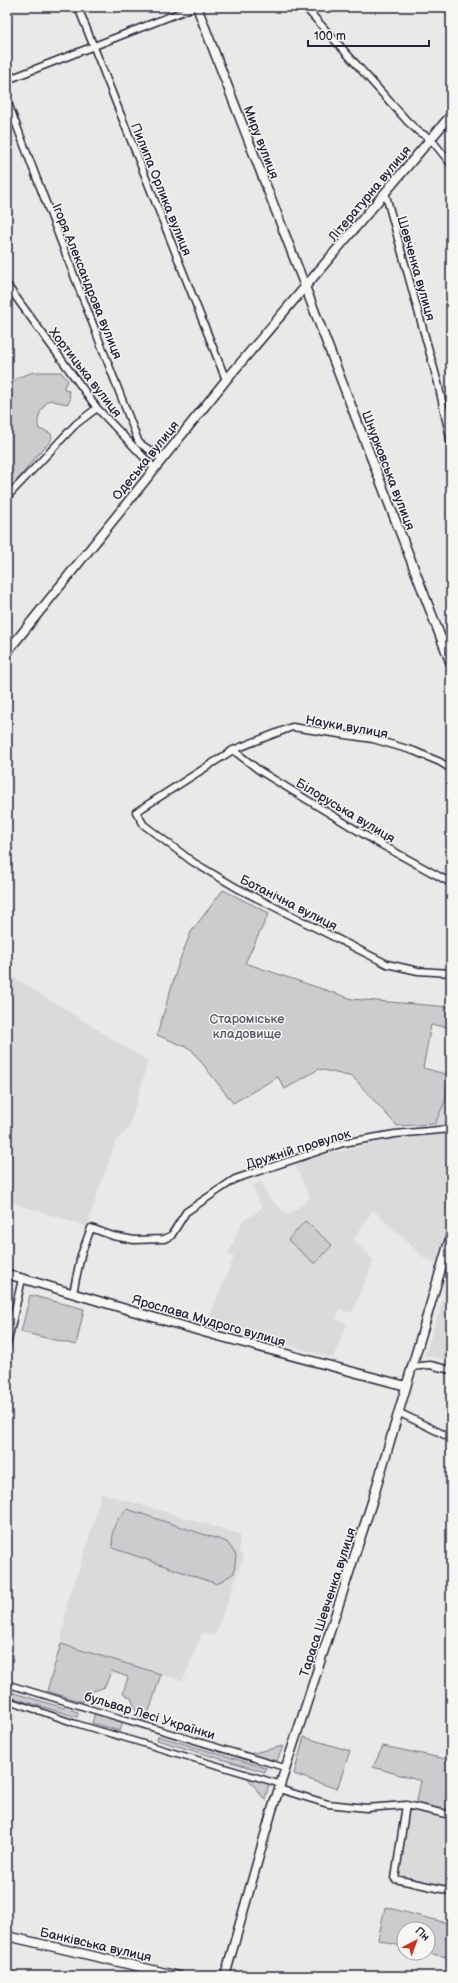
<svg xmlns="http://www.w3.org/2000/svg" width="458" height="1983" font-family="'Balsamiq Sans',sans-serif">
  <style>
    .built { fill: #dadada }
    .green { fill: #ccccce; stroke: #777784 }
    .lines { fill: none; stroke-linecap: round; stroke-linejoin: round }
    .pedestrian-casing { stroke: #22223b; stroke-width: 8 }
    .minor-casing { stroke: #22223b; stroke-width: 9 }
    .tertiary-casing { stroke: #22223b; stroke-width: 11 }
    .pedestrian { stroke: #f6f6f2; stroke-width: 5 }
    .minor { stroke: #f6f6f2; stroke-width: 6 }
    .tertiary { stroke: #f6f6f2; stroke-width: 8 }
    .labels { text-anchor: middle; stroke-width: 3; stroke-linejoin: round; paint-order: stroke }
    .street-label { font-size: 13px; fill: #22223b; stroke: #f6f6f2 }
    .park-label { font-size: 13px; fill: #555567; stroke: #f6f6f2 }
  </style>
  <rect width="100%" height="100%" fill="#e9e9e7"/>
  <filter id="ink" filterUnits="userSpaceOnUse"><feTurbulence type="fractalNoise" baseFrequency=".025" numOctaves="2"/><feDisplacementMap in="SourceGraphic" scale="8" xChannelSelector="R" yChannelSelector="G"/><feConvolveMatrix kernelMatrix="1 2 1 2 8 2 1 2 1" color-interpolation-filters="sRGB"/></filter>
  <g filter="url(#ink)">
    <!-- built -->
    <path class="built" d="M7,973L148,1061L129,1128L116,1140L90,1215L89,1227L7,1201Z
      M449,1075L451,1076V1269L424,1258L373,1210L353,1240L374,1260L352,1313L340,1309L336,1319L347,1324L333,1358L207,1322L234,1257L228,1254L243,1220L253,1215L262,1208L252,1186L261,1182L269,1198L288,1215L310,1198L294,1162L390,1139L426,1136L435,1124L445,1101Z
      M451,1274V1362L425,1355Z
      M101,1493L240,1534L239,1552L244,1556L215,1636L202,1633L183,1681L61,1644L67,1603L87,1546Z
      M407,1807L451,1817V1889L397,1877Z"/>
    <!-- green -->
    <path class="green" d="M34,372H61L68,381L64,386L65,390L69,391L70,401L67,404L49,400C42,406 35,420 39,429L50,433L52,436C51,444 46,445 41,451C29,464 19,479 7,492V387L19,377Z
      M223,890L269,913L245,963L352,999L451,1007V1027L431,1025L423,1068L449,1075L445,1101L435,1124L397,1126L353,1077L319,1069L285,1089L278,1077L233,1103L191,1049L157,1035L179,962L191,932Z
      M305,1221L332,1245L315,1264L288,1240Z
      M30,1295L84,1309L76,1345L21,1332Z
      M127,1509L227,1542L236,1555L234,1573L217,1584L113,1548C111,1532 114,1520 127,1509Z
      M61,1644L161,1674L146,1721L139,1718L131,1698L123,1693L128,1677L111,1671L105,1687L88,1693L83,1702L47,1691Z
      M7,1691L78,1712L77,1717L7,1696Z
      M95,1712L123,1721L120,1731L92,1723Z
      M158,1736L266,1768L265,1772L157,1740Z
      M304,1737L350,1751L337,1789L294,1774Z
      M283,1746L277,1761L249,1754Z
      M383,1746L451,1760V1813L416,1805L421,1781L373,1767Z
      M247,1777L269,1783L265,1800Z
      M385,1907L451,1924V1958L428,1953V1929H404V1947L378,1940Z"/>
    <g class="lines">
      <defs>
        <path id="pedestrian" d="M7,1684L286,1768
          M7,1700L74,1723L280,1784"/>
        <path id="minor" d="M78,7L226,380
          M305,7L408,122L419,132L430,138L451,164
          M7,80L194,7
          M7,100C50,215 95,329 139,443L162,458
          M385,192L438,383L451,443
          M7,285L97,408L154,468
          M7,497L76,424L97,408
          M233,750L260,771L373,840L451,883
          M451,769L440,762L414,751L373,739L292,727L233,750L136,812L144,825L193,862L237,888L387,964L418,971L451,973
          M73,1293L81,1255L91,1228L113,1236L134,1240L164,1239L171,1236L186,1212L235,1179L343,1143L395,1134L451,1129
          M7,1345L22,1279
          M411,1367L430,1365L451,1370
          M398,1412L451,1438
          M279,1789L328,1804L366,1808L406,1805L395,1879L451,1891
          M406,1805L451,1815"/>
        <path id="tertiary" d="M197,7L451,664
          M7,652L226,380L451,115
          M7,1274L207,1333L406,1386
          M7,1936L179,1976
          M225,1976L272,1810L372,1502L451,1235"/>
      </defs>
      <!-- pedestrian casing -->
      <use href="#pedestrian" class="pedestrian-casing"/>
      <!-- minor casing -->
      <use href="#minor" class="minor-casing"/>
      <!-- tertiary casing -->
      <use href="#tertiary" class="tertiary-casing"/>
      <!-- pedestrian -->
      <use href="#pedestrian" class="pedestrian"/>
      <!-- minor -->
      <use href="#minor" class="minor"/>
      <!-- tertiary -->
      <use href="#tertiary" class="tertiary"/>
    </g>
  </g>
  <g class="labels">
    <!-- street labels -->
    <g class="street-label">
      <text transform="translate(262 142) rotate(69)" y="5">Миру вулиця</text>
      <text transform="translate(162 189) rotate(68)" y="5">Пилипа Орлика вулиця</text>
      <text transform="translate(369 193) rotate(-50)" y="5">Літературна вулиця</text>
      <text transform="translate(417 268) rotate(74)" y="5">Шевченка вулиця</text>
      <text transform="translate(88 281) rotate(68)" y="5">Ігоря Александрова вулиця</text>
      <text transform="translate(86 372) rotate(52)" y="5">Хортицька вулиця</text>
      <text transform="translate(145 460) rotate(-51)" y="5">Одеська вулиця</text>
      <text transform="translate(389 470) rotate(69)" y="5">Шнурковська вулиця</text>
      <text transform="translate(347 726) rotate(10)" y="5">Науки вулиця</text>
      <text transform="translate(346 810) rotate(31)" y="5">Білоруська вулиця</text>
      <text transform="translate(289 902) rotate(27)" y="5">Ботанічна вулиця</text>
      <text transform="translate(298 1148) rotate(-17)" y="5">Дружній провулок</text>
      <text transform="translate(209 1320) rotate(16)" y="5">Ярослава Мудрого вулиця</text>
      <text transform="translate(327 1602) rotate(-72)" y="5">Тараса Шевченка вулиця</text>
      <text transform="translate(150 1715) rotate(17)" y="5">бульвар Лесі Українки</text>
      <text transform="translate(96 1944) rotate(13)" y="5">Банківська вулиця</text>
    </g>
    <!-- park labels -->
    <g class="park-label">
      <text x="247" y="1023">Староміське<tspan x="247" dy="15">кладовище</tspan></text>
    </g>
  </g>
  <!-- margin -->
  <rect width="458" height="1983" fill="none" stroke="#f6f6f2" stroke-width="24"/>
  <rect x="12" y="12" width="434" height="1959" fill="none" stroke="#22223b" stroke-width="1.5" filter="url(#ink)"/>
  <!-- north arrow -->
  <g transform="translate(416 1941) rotate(41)"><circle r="19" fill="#f6f6f2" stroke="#a1a1a9"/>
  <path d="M0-3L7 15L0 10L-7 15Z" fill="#c8321e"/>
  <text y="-6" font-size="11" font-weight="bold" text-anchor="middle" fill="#22223b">Пн</text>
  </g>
  <!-- scale -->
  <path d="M308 40v6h121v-6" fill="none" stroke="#22223b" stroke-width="2"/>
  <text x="314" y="40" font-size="12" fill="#22223b" stroke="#f6f6f2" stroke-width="3" paint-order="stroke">100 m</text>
</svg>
